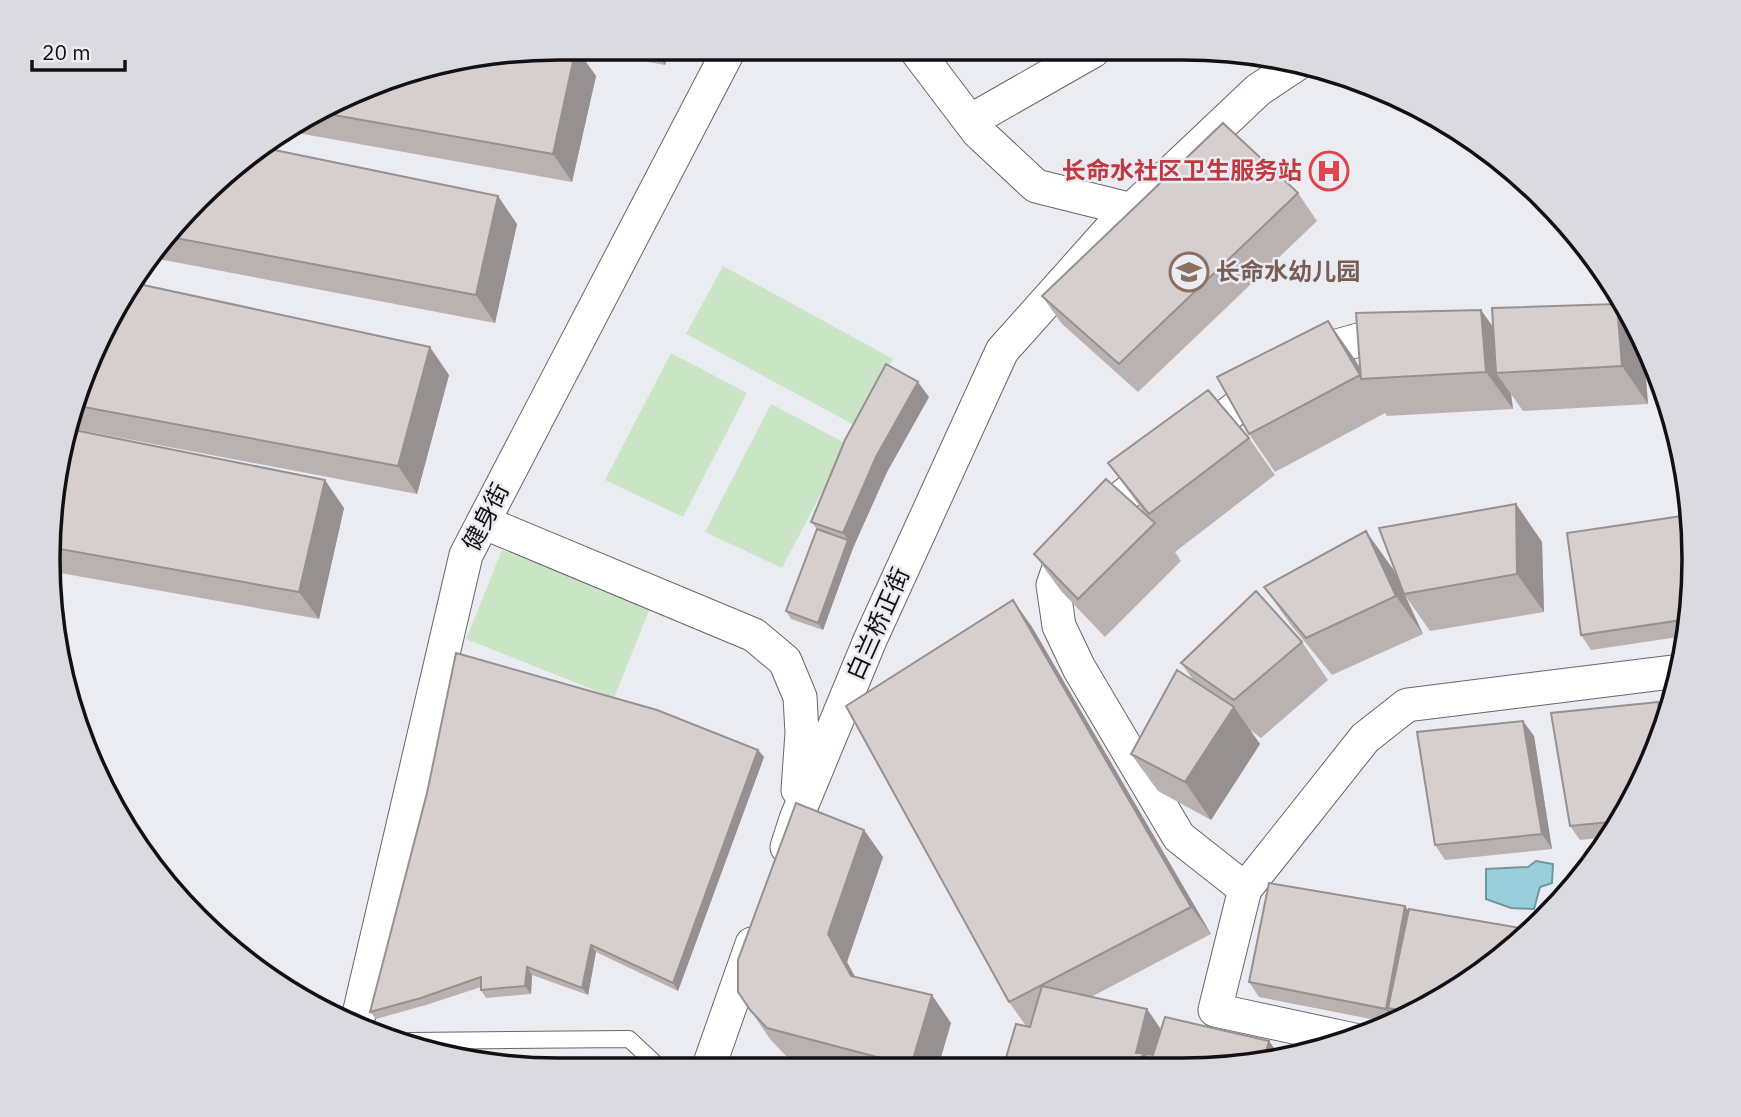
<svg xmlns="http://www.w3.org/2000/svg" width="1741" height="1117" font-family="'IBM Plex Sans','Noto Sans SC',sans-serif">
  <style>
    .green { fill: #c9e5c5 }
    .water { fill: #98cfdb; stroke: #70969f; stroke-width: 2 }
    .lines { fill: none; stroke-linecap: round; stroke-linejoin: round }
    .lane-casing { stroke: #66666c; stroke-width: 18 }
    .street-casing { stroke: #66666c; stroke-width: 35 }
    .lane { stroke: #fff; stroke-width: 16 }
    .street { stroke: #fff; stroke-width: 33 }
    .wall { fill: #b9b2b1 }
    .shaded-wall { fill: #969190 }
    .building { fill: #d7cfce; stroke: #969190; stroke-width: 2 }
    .labels { text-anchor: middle; stroke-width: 5; stroke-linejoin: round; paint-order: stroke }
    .health-label { font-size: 24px; font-weight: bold; fill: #be3a42; stroke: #ebebf2; text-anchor: end }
    .education-label { font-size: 24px; font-weight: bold; fill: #785e54; stroke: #ebebf2; text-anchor: start }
    .street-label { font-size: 24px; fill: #111114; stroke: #ebebf2 }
    .rim { fill: none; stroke: #111114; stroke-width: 3.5 }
  </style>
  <rect width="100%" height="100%" fill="#ebebf2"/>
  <!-- green -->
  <path class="green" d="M723,266L893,359L856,426L686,334Z
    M671,353L747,393L683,517L605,480Z
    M771,404L847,444L782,568L705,532Z
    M502,550L650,608L614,698L466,639Z"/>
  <!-- water -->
  <path class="water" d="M1536,861L1553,864L1552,883L1540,887L1534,909L1511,908L1486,899V869L1528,867Z"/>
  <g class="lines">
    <defs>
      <path id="lane" d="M407,1043L410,1041L629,1039L658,1066"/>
      <path id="street" d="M915,49L978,132L1036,186L1132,210
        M970,121L1093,51
        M483,522L754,635L785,661L800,697L802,733L798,790
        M787,847L796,819L870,640L1002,351L1109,231L1258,90L1297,64
        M1245,889L1179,837L1079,668L1059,626L1053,585L1064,553L1081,529L1286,369L1319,351L1362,339L1402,337
        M356,1027L466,555L730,48
        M1354,1040L1215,1010L1245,889L1365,738L1407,705L1680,671
        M709,1066L752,944"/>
    </defs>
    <!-- lane casing -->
    <use href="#lane" class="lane-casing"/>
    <!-- street casing -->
    <use href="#street" class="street-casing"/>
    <!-- lane -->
    <use href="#lane" class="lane"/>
    <!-- street -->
    <use href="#street" class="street"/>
  </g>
  <!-- wall -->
  <path class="wall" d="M558,47L670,48L665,65L577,49L596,76L572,182L281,130L395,74Z
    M260,147L517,224L495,323L148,257L153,247Z
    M1298,193L1317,221L1138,392L1062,324L1042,296Z
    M1617,304L1643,342L1648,404L1523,411L1511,394L1513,409L1387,416L1385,413L1275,472L1249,434L1328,321L1360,368L1481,310L1493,327Z
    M449,375L417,494L69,428L75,394Z
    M929,397L887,472L853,548L823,630L791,619L786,611L817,529L811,522Z
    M69,429L344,508L319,619L49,571L47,558Z
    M1249,438L1275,475L1175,552L1171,546L1181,561L1105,637L1061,591L1034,554L1146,515L1108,463Z
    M1516,504L1542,542L1544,612L1430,631L1404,594L1423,634L1332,675L1291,625L1264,587L1393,569L1403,592Z
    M1689,515L1693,592L1685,636L1591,650L1581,635Z
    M1013,600L1032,627L1211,934L1091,997L1147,1009L1161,1030L1269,1041L1026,1026L1009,1002Z
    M1302,642L1328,680L1261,738L1250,730L1260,744L1211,820L1158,791L1131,754L1194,681L1181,663Z
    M1534,736L1552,849L1445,860L1435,845Z
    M758,750L764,757L678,991L596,952L588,995L532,975L531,994L486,998L481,990V987L426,1005L376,1019L370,1012Z
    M1641,785L1608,837L1580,840L1570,826Z
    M864,830L883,857L847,962L855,977L951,1023L938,1067H829L786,1056L770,1039L738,992Z
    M1405,906L1408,910L1438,1001L1391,1023L1259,997L1249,982Z"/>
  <!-- shaded-wall -->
  <path class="shaded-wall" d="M576,48L596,76L572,182L553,154Z
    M653,48H670L665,65Z
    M498,196L517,224L495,323L476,295Z
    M1617,304L1643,342L1648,404L1622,366Z
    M1481,310L1507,347L1496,373L1511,394L1513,409L1486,372Z
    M1328,321L1354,358L1366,378L1362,379Z
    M430,347L449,375L417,494L398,466Z
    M918,382L929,397L887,472L853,548L823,630L818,623L848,540L843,533L876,457Z
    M325,480L344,508L319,619L299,592Z
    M1516,504L1542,542L1544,612L1517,574Z
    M1366,531L1393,569L1423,634L1396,596Z
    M1013,600L1032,627L1211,934L1191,907Z
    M1658,702L1667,715L1662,728Z
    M1234,707L1260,744L1211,820L1185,782Z
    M1523,721L1534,736L1552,849L1542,834Z
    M758,750L764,757L678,991L673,983Z
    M864,830L883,857L847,962L870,1004L851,976L828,934Z
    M1405,906L1416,921L1388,1008L1397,1020L1394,1021L1386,1009Z
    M591,945L596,952L588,995L582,988Z
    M527,967L532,975L531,994L525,986Z
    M932,995L951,1023L938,1067H913L911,1066Z
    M1147,1009L1173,1047L1168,1068H1139L1136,1053Z
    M1269,1041L1280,1056L1264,1059Z"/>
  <!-- building -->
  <path class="building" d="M558,47L576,48L553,154L317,112L395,74Z
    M1223,123L1298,193L1119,364L1042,296Z
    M260,147L498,196L476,295L165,236Z
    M134,283L430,347L398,466L73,405L75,394Z
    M1617,304L1622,366L1496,373L1492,308Z
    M1481,310L1486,372L1361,379L1356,313Z
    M1328,321L1360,375L1249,434L1217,377Z
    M886,364L918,382L876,457L843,533L811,522L845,440Z
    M1208,390L1249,438L1149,514L1108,463Z
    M69,429L325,480L299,592L49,547Z
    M1106,479L1155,523L1078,599L1034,554Z
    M1516,504L1517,574L1404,594L1379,528Z
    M1689,515L1693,592L1688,619L1581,635L1567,533Z
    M817,529L848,540L818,623L786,611Z
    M1366,531L1396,596L1306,638L1264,587Z
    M1256,591L1302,642L1234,700L1181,663Z
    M1013,600L1191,907L1009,1002L846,706Z
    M456,653L657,710L758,750L673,983L591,945L582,988L527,967L525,986L481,990V977L421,998L370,1012L427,793Z
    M1177,670L1234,707L1185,782L1131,754Z
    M1658,702L1662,728L1641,785L1619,821L1570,826L1551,713Z
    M1523,721L1542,834L1435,845L1417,732Z
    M796,803L864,830L828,934L851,976L932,995L911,1066L767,1028L751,1011L738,992V960Z
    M1269,883L1405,906L1386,1009L1249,982Z
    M1409,909L1532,930L1519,943L1438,1001L1413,1013L1388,1008Z
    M1042,986L1147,1009L1136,1053H1143L1139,1068H1003L1016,1024L1030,1027Z
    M1165,1017L1269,1041L1264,1059L1216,1069L1142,1068L1146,1054L1153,1055Z"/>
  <!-- icons -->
  <defs>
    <symbol id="hospital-ring" viewBox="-11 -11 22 22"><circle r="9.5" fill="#ebebf2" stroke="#e0444e" stroke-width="1.5"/><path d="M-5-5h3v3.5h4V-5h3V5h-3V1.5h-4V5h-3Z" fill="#e0444e"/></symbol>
    <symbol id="school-ring" viewBox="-11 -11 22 22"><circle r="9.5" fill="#ebebf2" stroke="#8d6e63" stroke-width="1.5"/><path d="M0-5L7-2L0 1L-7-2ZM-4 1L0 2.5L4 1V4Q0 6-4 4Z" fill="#8d6e63"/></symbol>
  </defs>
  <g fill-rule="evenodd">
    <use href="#hospital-ring" x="1307" y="149" width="44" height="44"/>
    <use href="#school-ring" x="1167" y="250" width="44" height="44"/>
  </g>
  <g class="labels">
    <!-- health labels -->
    <g class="health-label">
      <text x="1302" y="179">长命水社区卫生服务站</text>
    </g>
    <!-- education labels -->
    <g class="education-label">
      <text x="1216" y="280">长命水幼儿园</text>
    </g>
    <!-- street labels -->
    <g class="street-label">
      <text transform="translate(486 517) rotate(-63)" y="8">健身街</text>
      <text transform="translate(878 624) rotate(-66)" y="8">白兰桥正街</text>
    </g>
  </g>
  <!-- crop -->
  <path d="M0 0H1741V1117H0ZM559 60H1183A499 499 0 0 1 1682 559V559A499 499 0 0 1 1183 1058H559A499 499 0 0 1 60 559V559A499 499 0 0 1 559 60Z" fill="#dadae0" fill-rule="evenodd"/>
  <path class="rim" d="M559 60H1183A499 499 0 0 1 1682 559V559A499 499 0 0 1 1183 1058H559A499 499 0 0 1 60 559V559A499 499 0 0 1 559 60Z"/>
  <!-- scale -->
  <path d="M32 60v10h93v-10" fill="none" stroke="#111114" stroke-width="3.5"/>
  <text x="42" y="60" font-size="21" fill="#111114" stroke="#ebebf2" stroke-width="5" paint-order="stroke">20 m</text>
</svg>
